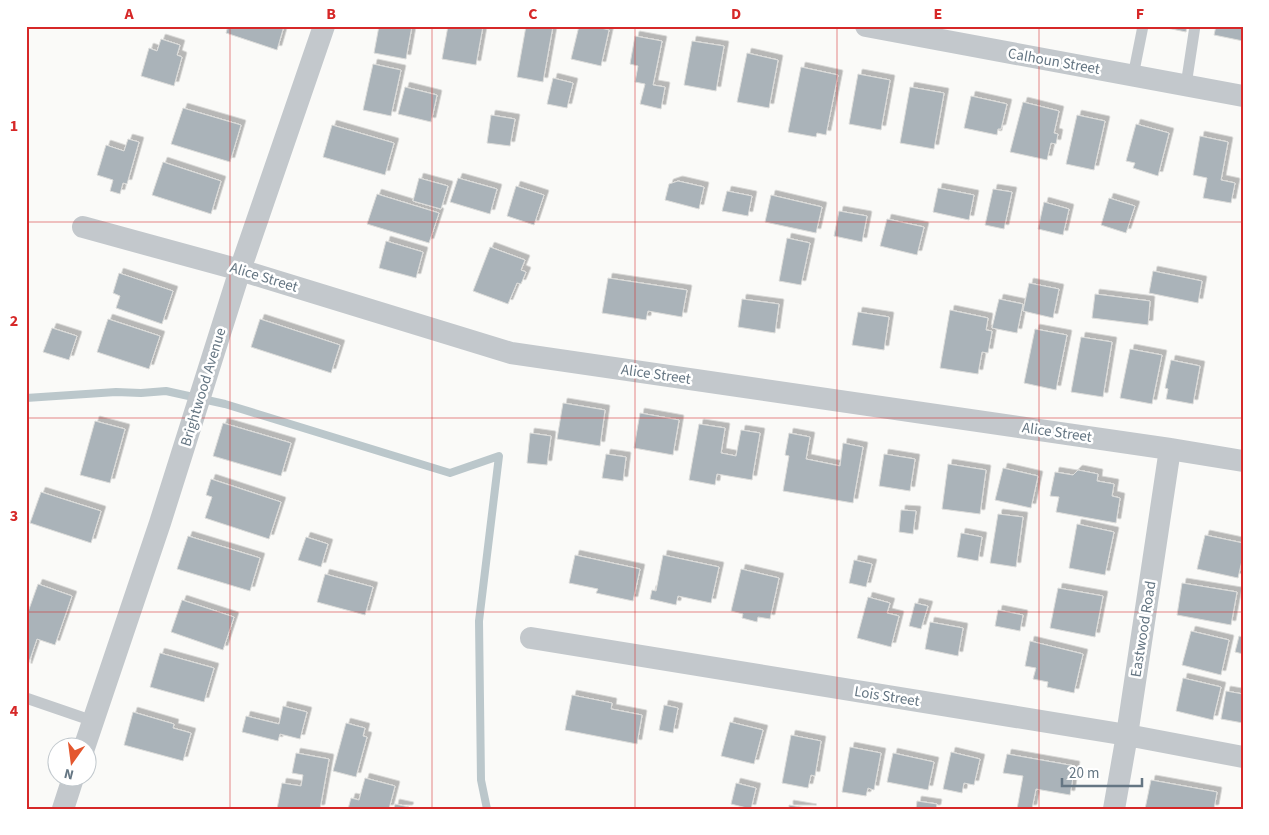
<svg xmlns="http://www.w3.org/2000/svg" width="1269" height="835" font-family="'Source Sans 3',sans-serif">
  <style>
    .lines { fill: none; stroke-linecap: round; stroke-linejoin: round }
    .stream { stroke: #bbc7cb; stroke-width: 8 }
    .building { fill: #aab3b9; stroke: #dcdcda; filter: url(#shadow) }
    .service { stroke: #c3c8cc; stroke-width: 11 }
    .minor { stroke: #c3c8cc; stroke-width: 22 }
    .grid { fill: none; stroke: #d62828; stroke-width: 1; stroke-opacity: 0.55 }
    .labels { text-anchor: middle; stroke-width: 5; stroke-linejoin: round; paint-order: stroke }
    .street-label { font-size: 15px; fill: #657683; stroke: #fff }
    .neatline { fill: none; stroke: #d62828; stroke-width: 2 }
    .grid-label { font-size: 16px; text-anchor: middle; font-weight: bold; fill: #d62828 }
  </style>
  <defs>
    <filter id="shadow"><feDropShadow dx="4.5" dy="-4.5" stdDeviation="0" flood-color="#0004"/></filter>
  </defs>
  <rect width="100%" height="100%" fill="#fafaf8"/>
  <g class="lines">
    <!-- stream -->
    <path class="stream" d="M26,398L116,392L141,393L166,391L225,404L450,473L499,456L479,621L481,780L487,809"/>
  </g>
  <!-- building -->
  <path class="building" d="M228,26H284L277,50L226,33Z
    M379,26H412L406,59L374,53Z
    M448,26H483L476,65L442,59Z
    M526,26H553L543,82L517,77Z
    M579,26H593L609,30L601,66L571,59Z
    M1157,26H1187L1186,32Z
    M1216,26H1243V41L1214,35Z
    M635,36L662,41L653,85L665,87L661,109L640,104L645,84L635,82L638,66L630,64Z
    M161,39L180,45L177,55L182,57L174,86L141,76L149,48L157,51Z
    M692,41L724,46L716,91L684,85Z
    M747,53L778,60L769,108L737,102Z
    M373,64L401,70L391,116L363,110Z
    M801,67L838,75L826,135L817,133L816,137L788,132Z
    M858,74L890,80L881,130L849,124Z
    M553,78L573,83L567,108L547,104Z
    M405,87L437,95L431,122L398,114Z
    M910,87L944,93L934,149L900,143Z
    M971,96L1007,104L1001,129H998L997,135L964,128Z
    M1023,102L1059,111L1054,133L1058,134L1056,144L1051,143L1047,160L1010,152Z
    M183,108L241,125L230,162L171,144Z
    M491,115L515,119L510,146L487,143Z
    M1077,115L1105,121L1094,170L1066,164Z
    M1136,124L1169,133L1158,176L1133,168L1135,163L1126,161Z
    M332,125L394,143L385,175L323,157Z
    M1200,136L1228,142L1221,180L1235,183L1231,203L1203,198L1207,178L1193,175Z
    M128,139L139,142L127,184L123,183L120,194L110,191L113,180L97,175L106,145L124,151Z
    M163,162L221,181L211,214L152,195Z
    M419,178L448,186L441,209L413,201Z
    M458,178L497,189L490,214L450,202Z
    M678,181L704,187L699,209L665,200L669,184Z
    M516,186L544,195L534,225L507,216Z
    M938,188L974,195L969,220L933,212Z
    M993,189L1012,192L1004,229L985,225Z
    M727,191L752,196L748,216L722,211Z
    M377,194L439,213L429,243L367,224Z
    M771,195L822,207L816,233L765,222Z
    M1109,198L1135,206L1126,233L1101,225Z
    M1044,202L1069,209L1063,235L1038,229Z
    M839,211L867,216L862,242L834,236Z
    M887,219L924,227L917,255L880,246Z
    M787,238L810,243L801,285L779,281Z
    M386,241L423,252L416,278L379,268Z
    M490,247L525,260L521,270L526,272L521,284L517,283L508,304L473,291Z
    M1153,271L1202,281L1198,303L1149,293Z
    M119,273L173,291L162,324L116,308L120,296L113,293Z
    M608,278L687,290L682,317L648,311L646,320L602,313Z
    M1029,283L1059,289L1053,318L1023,311Z
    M1095,294L1150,301L1148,325L1092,318Z
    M742,299L779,304L775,333L738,327Z
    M999,299L1023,304L1017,333L992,328Z
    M950,310L988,318L986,330L992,331L988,353L982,352L978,374L940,368Z
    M858,312L889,317L884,350L852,345Z
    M108,319L160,336L149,369L97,352Z
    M260,319L340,345L331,373L251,347Z
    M52,328L77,336L69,360L43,352Z
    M1035,329L1067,335L1056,390L1024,383Z
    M1081,337L1112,342L1103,397L1071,392Z
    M1130,349L1162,355L1152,404L1120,398Z
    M1171,360L1200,366L1193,404L1166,399L1168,389L1165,388Z
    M563,403L605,410L600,446L557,439Z
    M640,413L679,420L673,455L634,448Z
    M95,421L125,429L110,483L80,475Z
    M223,423L291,443L281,476L213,456Z
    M699,424L725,428L721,453L736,456L741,430L760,433L752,480L717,474L715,485L689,480Z
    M530,433L551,436L547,465L527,463Z
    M789,433L810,437L806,459L840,466L843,443L863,447L853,503L783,491L789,456L785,455Z
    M606,454L626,457L623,481L602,478Z
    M884,454L915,459L910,491L879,486Z
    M948,464L986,470L980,514L942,509Z
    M1003,468L1038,476L1031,508L995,500Z
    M1078,470L1098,474L1097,481L1114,484L1112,496L1120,498L1116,523L1056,512L1059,497L1050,496L1055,472L1073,475Z
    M211,479L281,502L269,539L205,518L212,497L206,495Z
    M41,492L101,511L91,543L30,523Z
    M901,510L916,511L913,534L899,532Z
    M998,514L1023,517L1016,567L990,563Z
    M1077,524L1114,532L1105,575L1069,568Z
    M961,533L982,537L978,561L957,557Z
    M1205,535L1243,543V556L1238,578L1197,569Z
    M188,536L260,558L250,591L177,569Z
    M306,537L328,544L321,567L298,560Z
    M575,555L640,569L633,601L596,593L598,589L569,583Z
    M663,555L719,567L711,603L678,596L676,605L650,599L652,590L656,591Z
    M854,560L872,564L866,587L849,583Z
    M741,569L779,578L770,619L758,617L757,622L742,618L743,614L731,611Z
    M325,574L373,587L365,615L317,602Z
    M1182,583L1237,592L1231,625L1177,615Z
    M38,584L72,596L55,645L37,639L27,668L26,611L28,612Z
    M1058,588L1103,596L1095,637L1050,628Z
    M868,597L890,603L887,613L899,616L891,647L857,638Z
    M182,600L234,617L223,650L171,632Z
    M915,603L928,606L921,629L909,626Z
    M998,610L1023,615L1020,631L995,626Z
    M930,622L963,628L958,656L925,649Z
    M1191,631L1229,640L1221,675L1182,665Z
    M1239,636L1243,637V654L1235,652Z
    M1030,641L1083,654L1074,693L1047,687L1048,682L1033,679L1036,668L1025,666Z
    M160,653L214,668L204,702L150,687Z
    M1183,678L1221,687L1213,720L1176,711Z
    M1226,691L1243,694V723L1221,719Z
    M572,695L612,703L611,709L642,715L637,744L565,730Z
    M664,705L678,708L673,733L659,730Z
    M283,706L307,712L300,739L280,734L278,741L242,732L246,716L279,724Z
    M133,712L174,724L173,728L191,733L183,761L124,745Z
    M730,722L763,730L754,764L721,756Z
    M346,723L365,728L363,736L367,737L356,777L333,771Z
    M791,735L821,741L815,776L811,775L808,788L782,783Z
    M850,747L881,753L874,790L868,788L866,796L842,792Z
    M951,752L980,759L974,785L964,783L962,793L943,789Z
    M296,753L329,759L320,809H277L282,783L301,786L303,775L292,773Z
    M893,753L934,762L928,790L887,782Z
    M1007,754L1075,766L1070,795L1036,789L1032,809H1017L1023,776L1003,773Z
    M365,778L395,786L389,809H348L351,798L359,800Z
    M1151,780L1217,792L1214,809H1145Z
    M736,783L756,788L751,809L731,804Z
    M917,801L937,804L936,809H916Z
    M395,804L409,807L408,809H394Z
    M789,805L812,809H789Z"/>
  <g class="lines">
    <!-- service -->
    <path class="service" d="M1133,76L1143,26
      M1186,85L1195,26
      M26,698L93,721"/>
    <!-- minor -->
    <path class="minor" d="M866,26L1243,96
      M83,227L240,270L511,353L1170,449L1243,461
      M531,638L1127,735L1243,757
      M84,748L160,523L240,270L324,26
      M63,809L73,778
      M1114,809L1127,735L1170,449"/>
  </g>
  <!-- grid -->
  <path class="grid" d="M230,26V809M432,26V809M635,26V809M837,26V809M1039,26V809M26,222H1243M26,418H1243M26,612H1243"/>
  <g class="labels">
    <!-- street labels -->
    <g class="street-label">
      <text transform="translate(1054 61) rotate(10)" y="5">Calhoun Street</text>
      <text transform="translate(264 277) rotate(17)" y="5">Alice Street</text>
      <text transform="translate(656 374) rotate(8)" y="5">Alice Street</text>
      <text transform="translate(203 387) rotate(-73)" y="5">Brightwood Avenue</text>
      <text transform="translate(1057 432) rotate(8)" y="5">Alice Street</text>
      <text transform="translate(1143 629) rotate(-81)" y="5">Eastwood Road</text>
      <text transform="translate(887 696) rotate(9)" y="5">Lois Street</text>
    </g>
  </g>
  <!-- border -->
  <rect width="1269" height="835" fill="none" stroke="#ffffff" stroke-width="55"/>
  <!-- north arrow -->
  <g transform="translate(72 762) rotate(194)"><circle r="24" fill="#ffffff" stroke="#c1c8cd"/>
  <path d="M0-4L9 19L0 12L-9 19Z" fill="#e4572e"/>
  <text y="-8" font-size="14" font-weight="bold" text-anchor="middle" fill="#657683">N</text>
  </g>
  <!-- scale -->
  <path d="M1062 778v8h80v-8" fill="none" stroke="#657683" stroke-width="2.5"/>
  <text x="1069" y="778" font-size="15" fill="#657683" stroke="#ffffff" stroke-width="4" paint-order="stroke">20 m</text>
  <rect x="28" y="28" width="1214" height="780" class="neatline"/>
  <g class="grid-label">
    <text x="129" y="19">A</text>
    <text x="331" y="19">B</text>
    <text x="533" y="19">C</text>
    <text x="736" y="19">D</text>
    <text x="938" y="19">E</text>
    <text x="1140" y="19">F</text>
    <text x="14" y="131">1</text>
    <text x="14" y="326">2</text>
    <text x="14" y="521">3</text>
    <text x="14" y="716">4</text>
  </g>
</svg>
